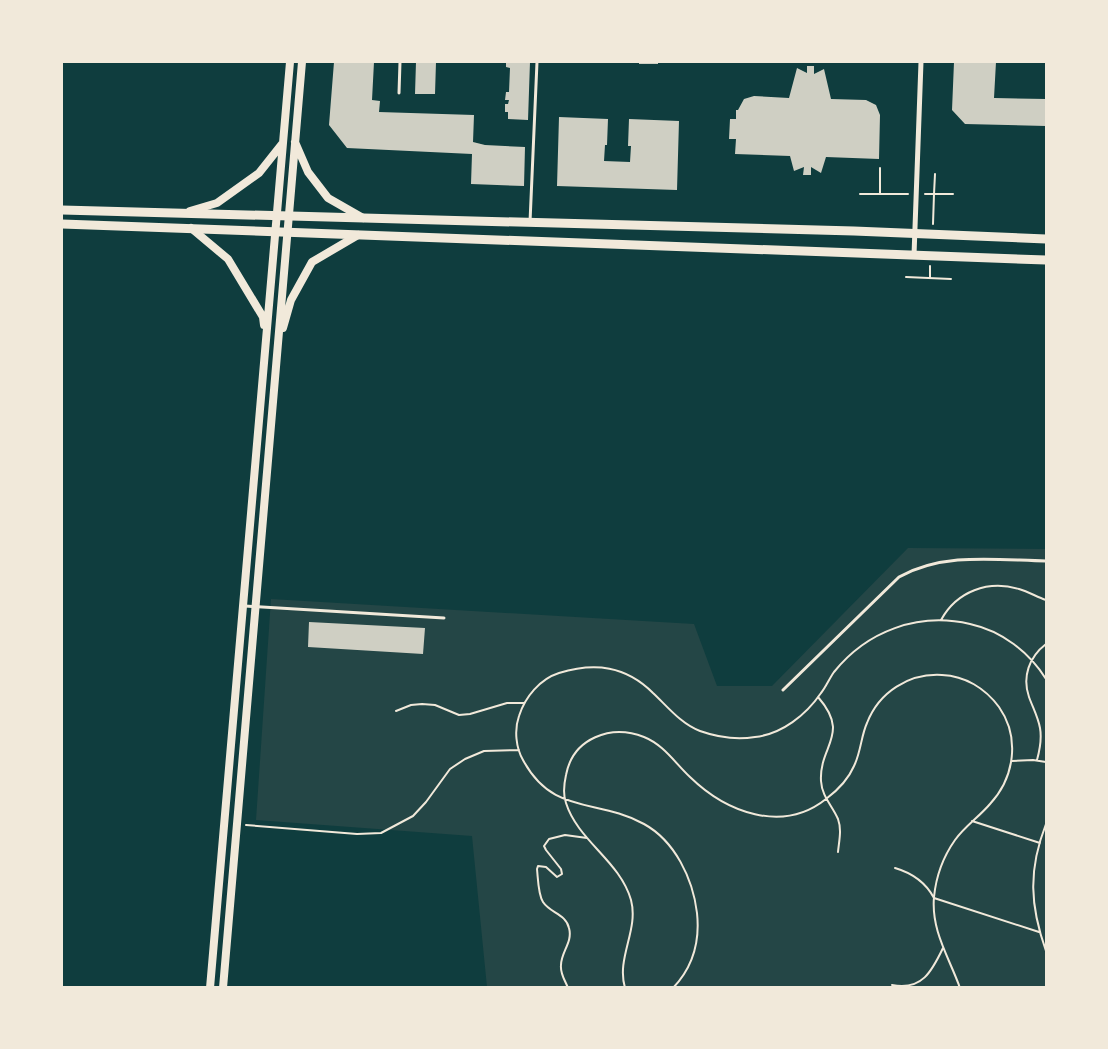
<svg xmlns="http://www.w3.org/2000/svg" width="1108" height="1049" font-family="Lato,sans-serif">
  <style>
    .green { fill: #244646 }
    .building { fill: #cfcfc3 }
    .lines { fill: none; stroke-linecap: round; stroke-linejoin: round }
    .path { stroke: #f1e9da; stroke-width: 2 }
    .service { stroke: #f1e9da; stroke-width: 3 }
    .minor { stroke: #f1e9da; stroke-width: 5 }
    .secondary { stroke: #f1e9da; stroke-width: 8 }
    .primary { stroke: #f1e9da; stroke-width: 9 }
  </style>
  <rect width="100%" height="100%" fill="#0f3d3e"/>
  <!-- green -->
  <path class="green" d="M908,548L1046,549V987H487L472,836L256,820L271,599L694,624L717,686H772Z"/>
  <!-- building -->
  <path class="building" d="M334,62H374L372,100L380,101L379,112L474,115L473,142L485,145L525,147L524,186L471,184L472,154L347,148L329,125Z
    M416,62H436L435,94H415Z
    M510,62H530L528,120L508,119V112H505V104H508L509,100H505L506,92H509L510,68L506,67V63H510Z
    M639,62H658V64H639Z
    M954,62H996L994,98L1046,99V126L965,124L952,110Z
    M807,66H814V74L824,69L831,99L866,100L876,105L880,115L879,159L826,157L821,173L811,167V175H803L804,167L794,171L790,156L735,154L736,139H729L730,119H736V110H738L744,99L754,96L789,98L797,68L807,73Z
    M559,117L608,119L607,145H605L604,161L630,162L631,146H628L629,119L679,121L677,190L557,186Z
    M309,622L425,628L423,654L308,647Z"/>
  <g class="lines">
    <!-- path -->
    <path class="path" d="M935,174L934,194H953
      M860,194H908
      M880,194V168
      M925,194H934L933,224
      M906,277L951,279
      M930,278V266
      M941,620C957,591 988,580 1019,589C1029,592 1037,597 1046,600
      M818,697C851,735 819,745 821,781C822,797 832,805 838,819C842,830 839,841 838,852
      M396,711L411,705L422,704L435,705L459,715L470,714L507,703H524
      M1037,760C1040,749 1042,739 1040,728C1038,717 1033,708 1029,697C1022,677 1029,657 1046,644
      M1012,761L1033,760L1046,762
      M972,821L1040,843
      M1046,824C1028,870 1030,906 1046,951
      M246,825L357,834L381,833L413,816L426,802L450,769L465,759L484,751L519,750
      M895,868C912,873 926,883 934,898L1039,932
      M892,985C922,991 932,971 943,948
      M568,988C565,980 560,974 561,965C561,952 573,942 569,928C566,914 550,913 543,902C538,894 538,878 537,869L538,866L546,867L557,877L562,874L561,869L546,850L544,846L549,839L565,835L587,838
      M625,988C616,958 639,930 631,900C620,861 578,841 566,803C563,795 564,784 566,775C573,738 611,724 644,737C664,745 675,763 690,777C726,812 782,834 826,799C838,790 848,780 854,766C861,752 861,736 867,723C879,692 909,673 942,675C965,676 985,688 999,707C1020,737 1015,777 990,804C979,817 965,826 955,840C943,857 936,877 934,897C931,931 949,957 960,988
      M673,988C693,967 700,941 697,913C693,879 675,841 644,824C597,798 553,816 523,760C516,748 514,730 519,716C525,697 540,679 559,673C595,662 626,666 653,693C667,706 681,724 700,731C717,737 737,740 755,737C782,734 806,715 821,693C826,687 829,679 834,672C867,631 918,612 970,624C1002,631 1029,652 1046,679"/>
    <!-- service -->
    <path class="service" d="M399,93L400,62
      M530,222L537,62
      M245,606L444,618
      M783,690L899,577C944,552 996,560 1046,561"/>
    <!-- minor -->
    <path class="minor" d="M914,255L921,62"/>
    <!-- secondary -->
    <path class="secondary" d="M295,142L308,172L328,198L363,218
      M190,211L217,203L259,173L282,144
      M191,228L228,259L263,317L264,325
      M283,328L291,300L312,262L358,235
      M210,988L290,62
      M223,988L302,62"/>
    <!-- primary -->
    <path class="primary" d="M62,210L854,231L1046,239
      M62,224L1046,260"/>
  </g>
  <!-- border -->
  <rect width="1108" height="1049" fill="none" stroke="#f1e9da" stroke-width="126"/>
</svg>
